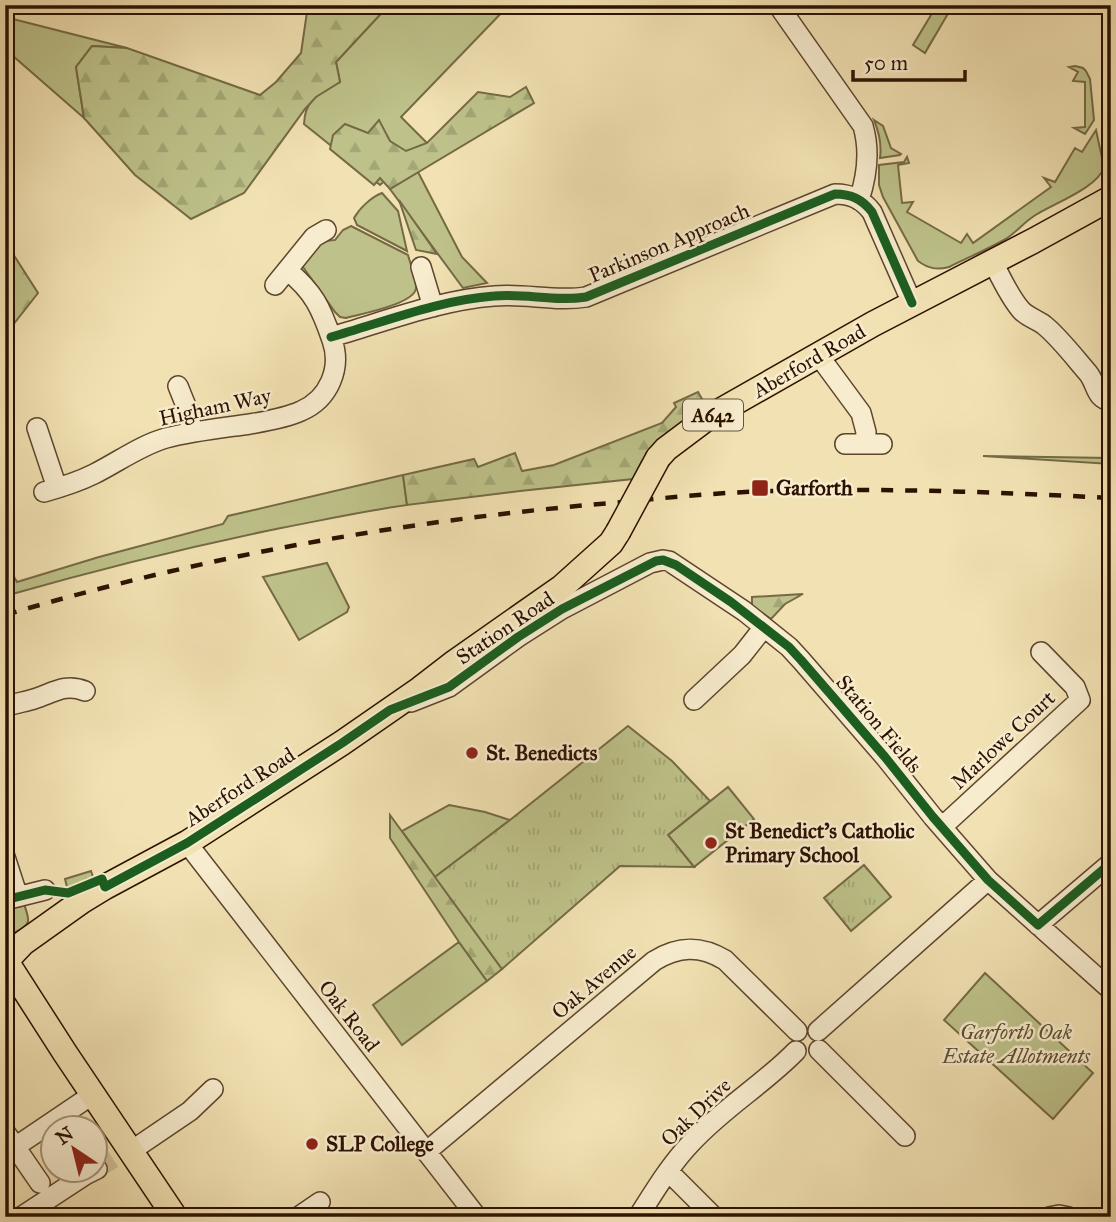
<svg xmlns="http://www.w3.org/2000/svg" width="1116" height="1222" font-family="'IM FELL Great Primer',serif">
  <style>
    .green { fill: #bec28a; stroke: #756a45; stroke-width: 2 }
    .forest { fill: url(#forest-firs); stroke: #756a45; stroke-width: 2 }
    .park { fill: url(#park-tufts); stroke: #756a45; stroke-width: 2 }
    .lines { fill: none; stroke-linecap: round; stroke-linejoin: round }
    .minor-tunnel { stroke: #d4c398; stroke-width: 19; stroke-dasharray: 19 10; stroke-linecap: butt }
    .minor-casing { stroke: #5e452d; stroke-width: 22 }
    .major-casing { stroke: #2c1100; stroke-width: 27 }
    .minor { stroke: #f7ecce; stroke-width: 19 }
    .major { stroke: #f2e2b3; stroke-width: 24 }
    .rail { stroke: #2c1100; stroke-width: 4.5; stroke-dasharray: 12 12; stroke-linecap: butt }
    .major-bridge-casing { stroke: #2c1100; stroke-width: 27; stroke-linecap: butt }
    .major-bridge { stroke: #f2e2b3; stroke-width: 24 }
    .cycleway-casing { stroke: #f7ecce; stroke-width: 13 }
    .cycleway { stroke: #1b5e20; stroke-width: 9 }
    .poi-dot { fill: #8f2418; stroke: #f7ecce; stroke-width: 2.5 }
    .labels { text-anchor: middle; stroke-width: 5; stroke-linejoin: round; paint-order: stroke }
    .shield { fill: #f7ecce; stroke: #69533e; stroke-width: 2 }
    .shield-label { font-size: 19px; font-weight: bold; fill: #2c1100 }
    .street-label { font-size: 21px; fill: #2c1100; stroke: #f7ecce }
    .poi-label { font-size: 21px; font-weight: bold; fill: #2c1100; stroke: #f7ecce; text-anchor: start }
    .park-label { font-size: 21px; font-style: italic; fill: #5f4f30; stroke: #f7ecce }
  </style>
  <defs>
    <pattern id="forest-firs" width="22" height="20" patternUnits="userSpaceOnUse" patternTransform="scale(1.75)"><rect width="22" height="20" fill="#bec28a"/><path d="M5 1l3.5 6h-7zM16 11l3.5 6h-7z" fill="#a3a675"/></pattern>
    <pattern id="park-tufts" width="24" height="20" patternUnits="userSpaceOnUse" patternTransform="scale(1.75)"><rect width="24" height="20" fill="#bec28a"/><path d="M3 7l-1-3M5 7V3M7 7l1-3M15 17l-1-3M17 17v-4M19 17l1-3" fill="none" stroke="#a3a675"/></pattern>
  </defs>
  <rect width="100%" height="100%" fill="#f2e2b3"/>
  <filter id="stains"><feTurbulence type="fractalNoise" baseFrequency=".00286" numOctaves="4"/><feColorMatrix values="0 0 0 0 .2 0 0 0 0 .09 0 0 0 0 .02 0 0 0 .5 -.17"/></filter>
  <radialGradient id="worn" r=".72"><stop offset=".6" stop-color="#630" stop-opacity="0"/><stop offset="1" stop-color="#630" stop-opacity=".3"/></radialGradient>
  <!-- green -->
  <path class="green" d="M389,5H509L401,117L427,143L380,185L304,124C305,98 319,94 340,82L336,62Z
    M5,17L127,48L92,46L76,67L84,118L5,49Z
    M1075,66L1083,68L1086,71L1090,79L1094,120L1085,134L1074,128L1085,127V82L1073,81L1078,72L1069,67Z
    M874,120L883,126L891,148L901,154L900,155L880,158C882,144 879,132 874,120Z
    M1096,130L1104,167C1098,188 1052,204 1034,216C1023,223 1015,234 1004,240C986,250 967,258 949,267C937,270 929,269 918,261L883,197L879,185V165L904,162L907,157L909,163L898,165L902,203L913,202L907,212L961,243L967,234L973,243L1051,187L1044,178L1055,182L1075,148L1082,152Z
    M418,172L462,257L487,283L463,288L390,189Z
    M382,193L398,211L407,251L357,225L354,218C359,209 371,197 382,193Z
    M351,226L408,255C410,263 417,280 416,288C415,304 360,314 346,318L340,317L335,312L303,267C302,252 321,240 335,240L343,230Z
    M983,456L1111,458V464Z
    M403,475L407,505C364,511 323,520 281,528C188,547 96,570 5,596V561L17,582L99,557L223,524L228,516Z
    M327,563L349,607L347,612L299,640L263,577Z
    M728,787L754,819L694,867L668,835Z
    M449,805L485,812L510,820L435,877L402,831Z
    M24,904C30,921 32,924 14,933L5,931V910Z
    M459,942L487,981L402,1045L373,1005Z
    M985,973L1093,1073L1053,1119L944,1020Z"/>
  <!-- forest -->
  <path class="forest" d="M308,5H389L336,62L340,82L316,97L305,109L244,193L191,219L135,175L84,118L76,67L92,46L127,48L260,95L276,82L301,53Z
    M937,5H953L925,53L913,45Z
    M526,87L534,103L390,189L380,178L374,185L330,149L333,135L345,124L368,133L379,120L390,141L406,151L427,143L478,92L510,97Z
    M399,200L437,254L416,250Z
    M15,257L38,293L5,335V274Z
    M698,392L706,406L655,444L642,461L633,479L520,491L407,505L403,475L474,459L478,467L515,453L522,471L554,465L662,423L676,407L674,403Z
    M803,594L785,604L771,619L752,606V597Z
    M390,815L502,969L487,981L459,942L390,838Z
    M91,871L94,880L73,889H71L67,887L65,879Z"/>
  <!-- park -->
  <path class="park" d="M628,726L672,761L710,801L668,835L694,867L620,866L502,969L435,877L510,820Z
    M864,865L891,897L851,931L824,898Z"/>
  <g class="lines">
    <!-- minor-tunnel -->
    <path class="minor-tunnel" d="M97,1169L114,1158"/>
    <defs>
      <path id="minor" d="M778,5L863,126C870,150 867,176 859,200
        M993,262C1001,278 1009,296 1021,310C1027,317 1036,319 1044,325C1059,337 1075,358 1088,373C1097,384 1095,399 1111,401
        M421,267L433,307
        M275,285L314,237L326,230
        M331,337C384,322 439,300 494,296C525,293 555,302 586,297L835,194C851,194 862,199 872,212L912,303
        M819,356L861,413L866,432L865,444
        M178,386L188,411L192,432
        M37,428L57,488
        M845,444H882
        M44,492C62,487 78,482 94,474C118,462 141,445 166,438C193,431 222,428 250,424C267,421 286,418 301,411C329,399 342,368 332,340C321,308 314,292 287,270
        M694,700L742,655L764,627
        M411,702L449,687L518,637L562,609L650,563L663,560L669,561L744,611L789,647L801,660L885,757L933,817L988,880L1111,990
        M5,707C15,703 25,702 34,699C53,693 65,683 85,691
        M942,827L1080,700L1075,687L1041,652
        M187,843L477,1217
        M5,857L18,897
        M5,900L45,890
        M1038,925L1111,863
        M818,1031L988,880
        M819,1050L905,1136
        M5,1132L40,1183
        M15,1147L92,1095
        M131,1151L190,1111L213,1089
        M426,1152L654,961C678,946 700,945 725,960L797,1031
        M668,1171L714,1217
        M21,1217L85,1175L97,1169
        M298,1217L320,1202
        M638,1217C654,1192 670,1165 691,1143C723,1108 764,1084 796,1051
        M1049,1217L1059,1215L1069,1217"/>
      <path id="major" d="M658,458L666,449L706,419L873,324L1033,241L1111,198
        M6,961L65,1053L175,1217
        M5,962L23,943L82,901L105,887L187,843L342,743L420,689L455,662L562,587L611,543L618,532"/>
    </defs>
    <!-- minor casing -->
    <use href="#minor" class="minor-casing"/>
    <!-- major casing -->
    <use href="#major" class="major-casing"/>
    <!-- minor -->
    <use href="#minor" class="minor"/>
    <!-- major -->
    <use href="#major" class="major"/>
    <!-- rail -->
    <path class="rail" d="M5,615C207,555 413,519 623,502C673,497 724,492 774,491C886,488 999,492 1111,498"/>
    <defs>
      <path id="major-bridge" d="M618,532L658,458"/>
    </defs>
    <!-- major-bridge casing -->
    <use href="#major-bridge" class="major-bridge-casing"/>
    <!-- major-bridge -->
    <use href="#major-bridge" class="major-bridge"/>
    <defs>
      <path id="cycleway" d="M331,337C384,322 439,300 494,296C525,293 555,302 586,297L835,194C851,194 862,199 872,212L912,303
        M5,900L45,890L68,893L102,879L105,887L187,843L342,743L390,710L449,687L518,637L562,609L656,561L663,560L676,565L731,602L789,647L801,660L885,757L933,817L988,880L1038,925L1111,863"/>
    </defs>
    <!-- cycleway casing -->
    <use href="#cycleway" class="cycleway-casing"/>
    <!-- cycleway -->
    <use href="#cycleway" class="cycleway"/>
  </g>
  <!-- markers -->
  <g class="poi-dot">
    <rect x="751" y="479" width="18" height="18" rx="3.5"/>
    <circle cx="472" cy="753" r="7"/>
    <circle cx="711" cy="843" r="7"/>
    <circle cx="312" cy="1144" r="7"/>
  </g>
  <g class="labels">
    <!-- shield labels -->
    <rect class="shield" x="683" y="399.5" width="60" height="31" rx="5"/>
    <g class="shield-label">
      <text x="713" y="422">A642</text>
    </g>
    <!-- street labels -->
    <g class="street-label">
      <text transform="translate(669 243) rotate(-23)" y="7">Parkinson Approach</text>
      <text transform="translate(809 361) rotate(-30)" y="7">Aberford Road</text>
      <text transform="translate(215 407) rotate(-12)" y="7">Higham Way</text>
      <text transform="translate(505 628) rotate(-34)" y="7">Station Road</text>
      <text transform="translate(879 724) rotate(50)" y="7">Station Fields</text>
      <text transform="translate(1003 740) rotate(-43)" y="7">Marlowe Court</text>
      <text transform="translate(240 787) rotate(-33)" y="7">Aberford Road</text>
      <text transform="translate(594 982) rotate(-40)" y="7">Oak Avenue</text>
      <text transform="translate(349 1016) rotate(52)" y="7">Oak Road</text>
      <text transform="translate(696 1112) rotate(-44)" y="7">Oak Drive</text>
    </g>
    <!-- poi labels -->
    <g class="poi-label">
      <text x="776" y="495">Garforth</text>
      <text x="486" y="760">St. Benedicts</text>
      <text x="725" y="838">St Benedict's Catholic<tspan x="725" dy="24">Primary School</tspan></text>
      <text x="326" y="1151">SLP College</text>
    </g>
    <!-- park labels -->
    <g class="park-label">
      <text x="1016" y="1039">Garforth Oak<tspan x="1016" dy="24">Estate Allotments</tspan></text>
    </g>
  </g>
  <!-- margin -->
  <rect width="1116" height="1222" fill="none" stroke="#f2e2b3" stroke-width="28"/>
  <rect x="7" y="7" width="1102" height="1208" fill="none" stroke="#2c1100" stroke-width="3.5"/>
  <rect x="14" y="14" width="1088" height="1194" fill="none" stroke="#2c1100" stroke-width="2"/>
  <!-- north arrow -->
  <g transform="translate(74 1149) rotate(325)"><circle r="33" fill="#f7ecce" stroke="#a6947c" stroke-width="2"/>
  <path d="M0-5L12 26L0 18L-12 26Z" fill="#8f2418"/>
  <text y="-10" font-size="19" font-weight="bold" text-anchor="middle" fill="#2c1100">N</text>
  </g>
  <!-- scale -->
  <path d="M853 70v10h112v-10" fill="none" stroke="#2c1100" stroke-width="3.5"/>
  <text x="864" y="70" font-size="21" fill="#2c1100" stroke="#f7ecce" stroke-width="5" paint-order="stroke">50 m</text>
  <rect width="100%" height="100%" filter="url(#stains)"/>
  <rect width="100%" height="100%" fill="url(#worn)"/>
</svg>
